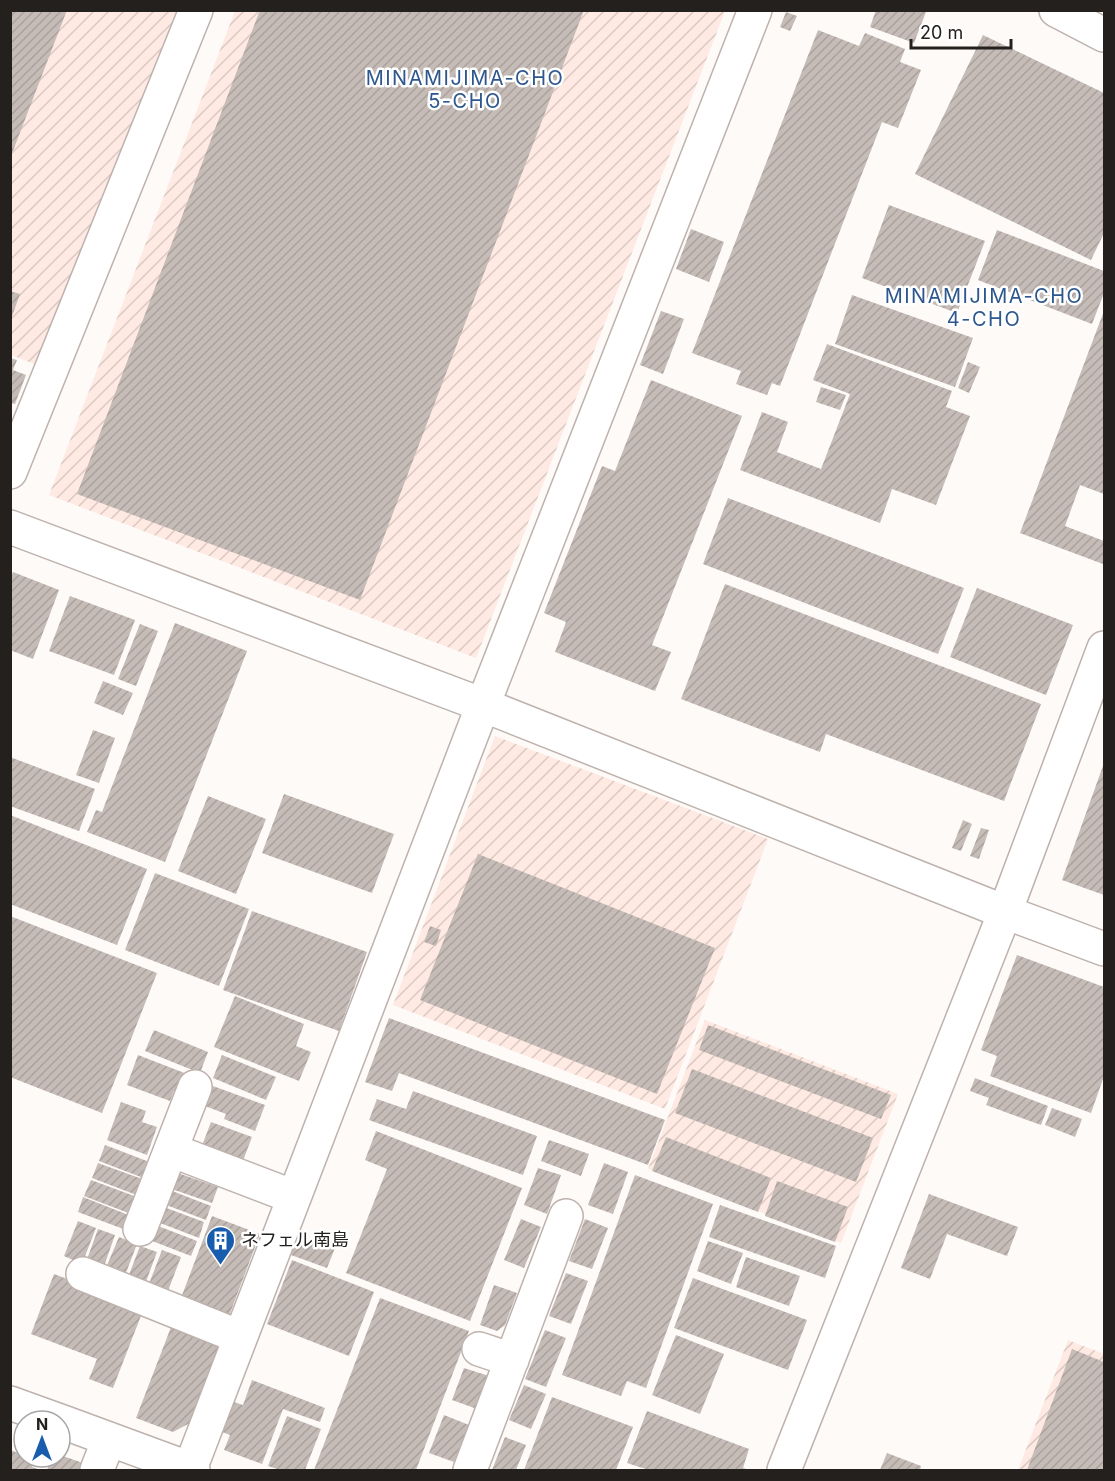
<svg xmlns="http://www.w3.org/2000/svg" width="1115" height="1481" font-family="Inter,'Noto Sans JP',sans-serif">
  <style>
    .industrial { fill: url(#industrial-furrows) }
    .building { fill: url(#building-hatch) }
    .lines { fill: none; stroke-linecap: round; stroke-linejoin: round }
    .minor-casing { stroke: #bdb2ad; stroke-width: 36 }
    .minor { stroke: #fff; stroke-width: 33 }
    .labels { text-anchor: middle; stroke-width: 5; stroke-linejoin: round; paint-order: stroke }
    .poi-label { font-size: 18px; fill: #24201e; stroke: #fff; text-anchor: start }
    .neighbourhood-label { font-size: 20px; letter-spacing: 1.5px; fill: #2d578d; stroke: #fff }
  </style>
  <defs>
    <pattern id="industrial-furrows" width="10" height="10" patternUnits="userSpaceOnUse" patternTransform="scale(1.5)"><rect width="10" height="10" fill="#feeae2"/><path d="M-1 1l2-2M0 10L10 0M9 11l2-2" fill="none" stroke="#dac8c1"/></pattern>
    <pattern id="building-hatch" width="6" height="6" patternUnits="userSpaceOnUse" patternTransform="scale(1.5)"><rect width="6" height="6" fill="#c6bcb7"/><path d="M-1 1l2-2M0 6l6-6M5 7l2-2" fill="none" stroke="#aaa19d"/></pattern>
  </defs>
  <rect width="100%" height="100%" fill="#fefaf8"/>
  <!-- industrial -->
  <path class="industrial" d="M10,11H181L42,367L11,355Z
    M235,11H725L476,658L49,495Z
    M495,736L768,839L665,1109L393,1005Z
    M705,1020L898,1094L841,1243L648,1169Z
    M1068,1340L1104,1354V1470H1018Z"/>
  <!-- building -->
  <path class="building" d="M10,10H67L11,156H10Z
    M260,10H584L360,600L77,494Z
    M876,10L926,12L914,43L870,27Z
    M786,12L797,16L790,31L780,27Z
    M818,30L859,46L865,33L905,49L900,62L921,70L898,128L882,122L780,386L772,383L767,395L736,384L741,371L692,353Z
    M983,35L1104,93V233L1091,260L915,174Z
    M889,205L985,241L957,313L862,278Z
    M691,229L724,242L709,282L676,269Z
    M997,230L1104,271V293L1092,324L978,280Z
    M10,291L20,294L11,319H10Z
    M852,295L973,338L955,387L835,344Z
    M661,311L684,319L663,374L640,365Z
    M1104,311V494L1080,485L1065,526L1104,541L1103,564L1020,533Z
    M827,344L952,391L946,407L970,416L936,505L892,489L880,523L740,470L762,412L788,422L777,452L821,469L850,394L813,380Z
    M10,358L17,360L13,370L26,375L15,404L10,403Z
    M968,362L980,367L969,393L958,388Z
    M651,380L742,416L652,645L671,652L655,691L555,652L566,622L544,613L602,466L615,471Z
    M821,387L846,395L840,410L816,402Z
    M728,498L964,588L938,654L703,564Z
    M13,572L59,590L33,659L10,650V580Z
    M725,584L1041,704L1004,801L826,734L820,752L681,699Z
    M977,588L1073,625L1046,695L950,657Z
    M70,596L135,620L114,675L49,651Z
    M175,623L247,651L165,862L87,832L96,810L102,812Z
    M140,624L158,631L136,686L118,679Z
    M103,681L133,693L123,715L94,703Z
    M93,730L115,738L99,783L76,775Z
    M10,757L95,789L79,831L10,806Z
    M1104,763V895L1062,880Z
    M284,794L394,834L372,893L262,853Z
    M208,796L266,819L236,894L178,871Z
    M10,815L147,869L117,945L10,904Z
    M963,820L972,824L961,851L952,848Z
    M981,828L989,830L979,859L970,856Z
    M478,854L715,948L657,1094L420,1000Z
    M155,873L249,909L219,986L125,950Z
    M252,911L367,952L339,1031L223,990Z
    M10,916L157,973L102,1113L10,1077Z
    M430,926L441,930L436,946L424,942Z
    M1017,955L1104,987V1076L1091,1113L990,1076L997,1056L981,1050Z
    M235,996L304,1024L296,1046L311,1052L299,1081L214,1047Z
    M389,1018L665,1120L648,1165L399,1073L392,1091L365,1082Z
    M708,1025L891,1095L881,1119L699,1050Z
    M154,1030L208,1052L200,1073L145,1051Z
    M138,1055L187,1074L180,1093L174,1091L170,1101L127,1085Z
    M222,1055L276,1077L266,1100L213,1078Z
    M692,1069L873,1138L856,1182L675,1113Z
    M975,1078L1048,1106L1041,1125L986,1105L989,1098L970,1091Z
    M213,1086L265,1105L255,1131L224,1119L226,1114L205,1106Z
    M413,1091L537,1136L523,1175L369,1120L377,1099L406,1109Z
    M121,1102L146,1111L142,1122L157,1127L147,1155L107,1140Z
    M1052,1108L1082,1119L1075,1137L1045,1125Z
    M211,1122L252,1137L241,1166L200,1151Z
    M376,1131L522,1188L470,1321L346,1273L387,1169L365,1160Z
    M666,1137L771,1178L758,1212L652,1171Z
    M549,1140L589,1154L581,1176L541,1161Z
    M105,1145L152,1163L146,1179L99,1161Z
    M98,1163L145,1180L139,1196L92,1178Z
    M604,1163L628,1172L613,1214L588,1205Z
    M538,1168L561,1175L547,1214L524,1205Z
    M172,1171L218,1187L212,1203L166,1187Z
    M635,1175L713,1204L646,1388L627,1381L621,1396L562,1375Z
    M91,1180L137,1197L131,1214L84,1196Z
    M777,1181L848,1207L835,1242L765,1216Z
    M167,1189L211,1206L206,1220L161,1203Z
    M929,1194L1018,1227L1007,1256L947,1234L930,1279L901,1268Z
    M83,1197L131,1216L126,1230L78,1212Z
    M720,1205L836,1246L825,1278L709,1237Z
    M161,1206L204,1222L199,1238L155,1221Z
    M212,1216L260,1234L229,1316L181,1298Z
    M521,1219L541,1227L524,1268L504,1260Z
    M585,1219L608,1228L592,1269L569,1261Z
    M78,1221L96,1228L82,1264L64,1256Z
    M153,1224L197,1241L191,1256L147,1239Z
    M98,1229L115,1235L103,1269L86,1262Z
    M298,1235L335,1248L327,1268L291,1255Z
    M119,1237L137,1244L124,1278L105,1270Z
    M708,1241L743,1253L731,1284L697,1271Z
    M140,1246L157,1252L144,1287L127,1280Z
    M162,1250L181,1257L166,1296L147,1289Z
    M746,1257L800,1276L789,1306L736,1287Z
    M292,1260L374,1292L349,1356L267,1324Z
    M566,1273L588,1281L571,1324L549,1316Z
    M54,1274L144,1308L113,1388L89,1379L97,1359L31,1334Z
    M693,1278L807,1320L788,1370L674,1328Z
    M494,1285L517,1293L505,1325L497,1331L480,1325Z
    M380,1298L469,1331L416,1470H314Z
    M173,1322L221,1340L190,1423L173,1432L136,1418Z
    M545,1330L566,1338L546,1387L525,1379Z
    M676,1335L724,1354L700,1414L652,1395Z
    M1072,1349L1104,1362V1470H1027Z
    M464,1368L489,1376L477,1409L452,1400Z
    M252,1380L325,1408L320,1422L283,1409L262,1464L224,1450L230,1435L222,1432L234,1402L243,1405Z
    M524,1385L546,1394L531,1429L509,1420Z
    M552,1397L633,1427L616,1470H524Z
    M647,1411L749,1449L743,1468L749,1470H649L627,1463Z
    M444,1415L469,1425L454,1462L429,1453Z
    M287,1416L321,1429L305,1470H280L268,1466Z
    M505,1437L526,1445L516,1470H492Z
    M10,1450L24,1455V1457L34,1458L32,1467L41,1470H10Z
    M887,1453L921,1466L920,1470H880Z
    M60,1455L83,1463L80,1470H47L52,1457H60Z"/>
  <g class="lines">
    <defs>
      <path id="minor" d="M1056,10L1104,35
        M10,472L196,10
        M10,527L483,705L1005,912L1104,949
        M171,1150L294,1197
        M140,1229L195,1087
        M83,1274L240,1337
        M479,1349L512,1360
        M10,1403L60,1421
        M60,1421L193,1470
        M190,1469L483,705L755,10
        M97,1470L109,1439
        M470,1470L566,1216
        M784,1470L1005,912L1104,648"/>
    </defs>
    <!-- minor casing -->
    <use href="#minor" class="minor-casing"/>
    <!-- minor -->
    <use href="#minor" class="minor"/>
  </g>
  <!-- icons -->
  <defs>
    <symbol id="building-pin" viewBox="-11 -11 22 30"><path d="M0 17L-7.5 6A9.5 9.5 0 1 1 7.5 6Z" fill="#185dad" stroke="#fff"/><path d="M-4-6H4V6H1V3H-1V6H-4ZM-2.5-4.3h1.7v1.8h-1.7ZM.8-4.3h1.7v1.8H.8ZM-2.5-1h1.7V.8h-1.7ZM.8-1h1.7V.8H.8Z" fill="#fff"/></symbol>
  </defs>
  <g fill-rule="evenodd">
    <use href="#building-pin" x="204" y="1224" width="33" height="45"/>
  </g>
  <g class="labels">
    <!-- poi labels -->
    <g class="poi-label">
      <text x="241" y="1246">ネフェル南島</text>
    </g>
    <!-- neighbourhood labels -->
    <g class="neighbourhood-label">
      <text x="465" y="85">MINAMIJIMA-CHO<tspan x="465" dy="23">5-CHO</tspan></text>
      <text x="984" y="303">MINAMIJIMA-CHO<tspan x="984" dy="23">4-CHO</tspan></text>
    </g>
  </g>
  <!-- border -->
  <rect width="1115" height="1481" fill="none" stroke="#24201e" stroke-width="24"/>
  <!-- north arrow -->
  <g transform="translate(42 1439)"><circle r="28" fill="#ffffff" stroke="#a7a6a5" stroke-width="1.5"/>
  <path d="M0-4.5L10 22L0 15L-10 22Z" fill="#185dad"/>
  <text y="-9" font-size="16" font-weight="bold" text-anchor="middle" fill="#24201e">N</text>
  </g>
  <!-- scale -->
  <path d="M911 39v9h100v-9" fill="none" stroke="#24201e" stroke-width="3"/>
  <text x="920" y="39" font-size="18" fill="#24201e" stroke="#ffffff" stroke-width="4.5" paint-order="stroke">20 m</text>
</svg>
